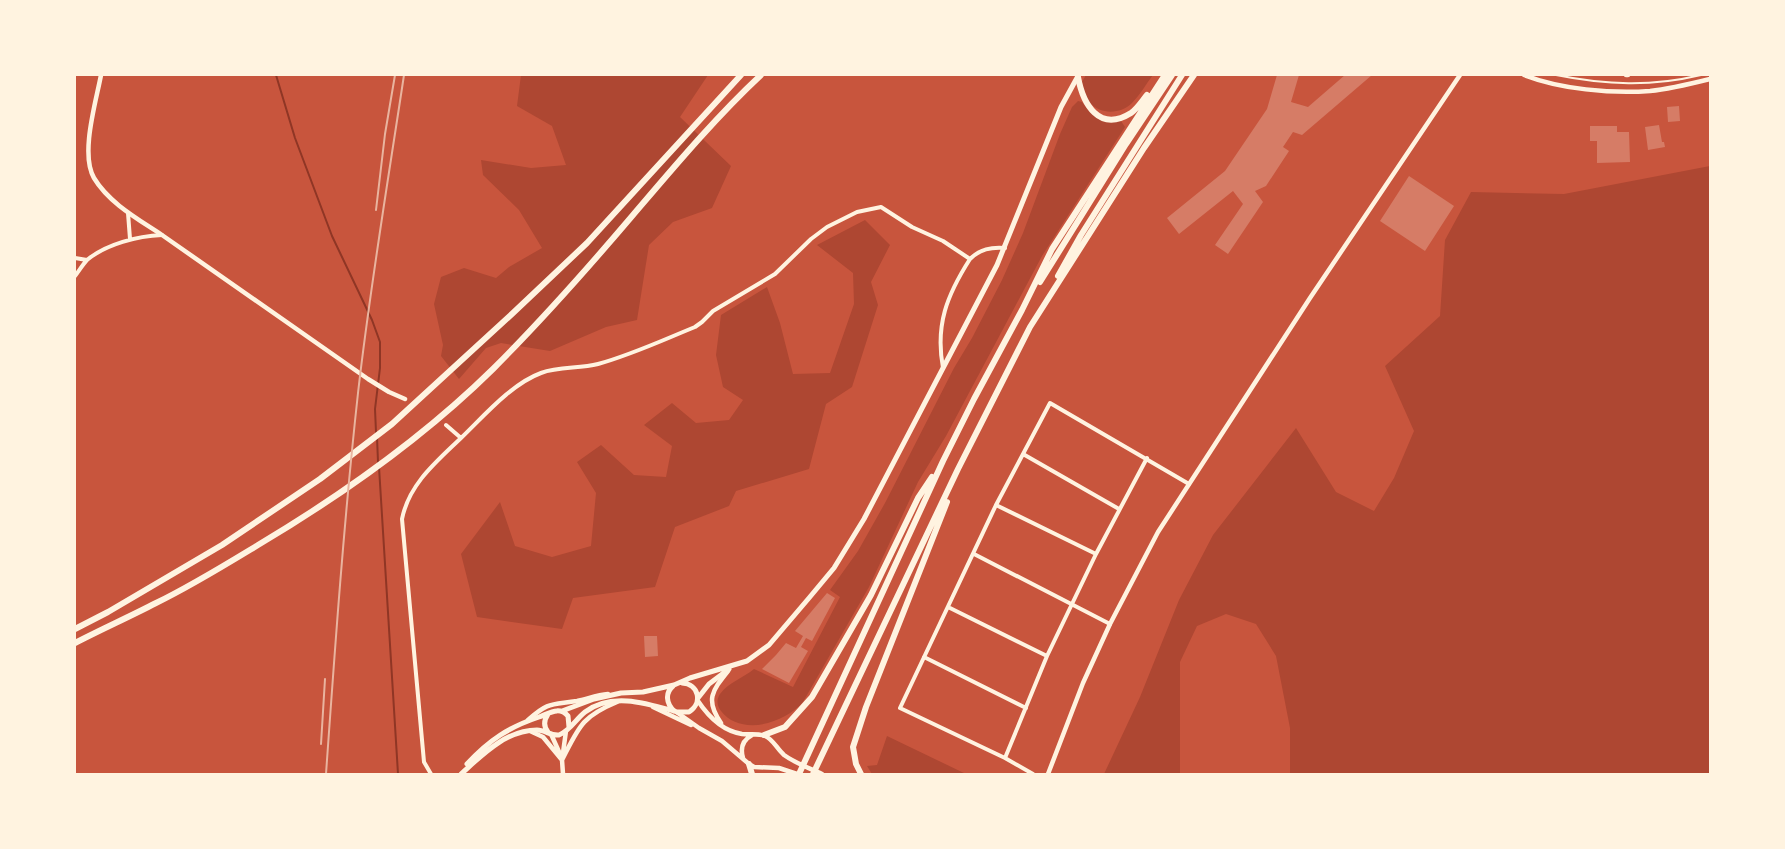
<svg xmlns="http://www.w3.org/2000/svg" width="1785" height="849" font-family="Cabin,sans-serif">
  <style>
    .green { fill: #ae4732 }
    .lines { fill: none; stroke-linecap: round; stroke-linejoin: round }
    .stream { stroke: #8f3625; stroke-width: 2 }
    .building { fill: #d67c66 }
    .service { stroke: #fff3e0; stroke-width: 2 }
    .minor { stroke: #fff3e0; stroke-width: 4 }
    .tertiary { stroke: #fff3e0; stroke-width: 4.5 }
    .secondary { stroke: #fff3e0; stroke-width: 5 }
    .trunk { stroke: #fff3e0; stroke-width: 6 }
    .rail { stroke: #e9b49f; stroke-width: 2 }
  </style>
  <rect width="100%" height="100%" fill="#c8553d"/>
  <!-- green -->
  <path class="green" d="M521,75H708L680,117L731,166L712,208L673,222L649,245L637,320L606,327L550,351L501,343L486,348L459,379L441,356L443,345L434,304L441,277L464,268L496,278L509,267L542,248L519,210L483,175L481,160L531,168L566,165L552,126L517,106Z
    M1086,75H1153C1146,84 1140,95 1132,103C1121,114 1101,115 1090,103C1085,98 1084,89 1082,82Z
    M1078,101L1082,102C1092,117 1104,123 1121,121L1125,127L1042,256L946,436L918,482L869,587L803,702C785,723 741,737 721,711C717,706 716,700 720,694C729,682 743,678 754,669L793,687L840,597L830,590L858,551L885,503L954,368L972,338L1002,280L1023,233L1060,134L1072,107Z
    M1710,166V774H1290V728L1276,656L1256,624L1226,614L1197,626L1180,662V774H1104L1140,697L1179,600L1213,535L1296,428L1336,492L1374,511L1394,478L1414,431L1385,366L1440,316L1445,240L1471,192L1564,194Z
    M865,220L890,245L871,282L878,305L852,387L826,404L809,469L736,491L729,506L675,527L655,587L573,598L562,629L477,617L461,554L500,502L515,546L552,557L591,546L596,493L577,462L601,445L634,475L666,477L672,446L644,425L672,403L696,423L729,420L743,400L723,387L716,355L721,315L767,287L780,323L793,374L830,373L854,304L853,273L817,245Z
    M887,736L966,774H872L867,766L877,765Z"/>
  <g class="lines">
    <!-- stream -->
    <path class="stream" d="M276,75L295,138L332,236L372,320L380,342V368L375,409L376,432
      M377,437L378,462
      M379,467L398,774"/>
  </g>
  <!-- building -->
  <path class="building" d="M1277,75H1299L1291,102L1308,107L1345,75H1372L1302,135L1293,132L1283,147L1289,151L1266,186L1255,191L1263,202L1228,254L1215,245L1243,204L1233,191L1179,234L1167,218L1225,171L1267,109Z
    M1679,106L1680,121L1668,122L1667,107Z
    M1659,125L1662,142H1664L1665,147L1648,150L1645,127Z
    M1590,126H1617V132H1629L1630,162L1597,163V141H1590Z
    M1409,176L1454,206L1425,251L1380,221Z
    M827,593L835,598L812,641L806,638L801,647L808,651L789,683L762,669L776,655L786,643L796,648L803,636L795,631Z
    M644,636H657L658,656L645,657Z"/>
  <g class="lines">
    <!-- service -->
    <path class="service" d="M1556,75C1606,85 1651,87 1701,75"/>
    <!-- minor -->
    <path class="minor" d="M128,213L130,239
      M75,258L87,260
      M970,259C980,249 991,247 1005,248
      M75,276C79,271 83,264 87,260C106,244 138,236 162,235
      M461,438C483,417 511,384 541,373C559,366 579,369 598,364C631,355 663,340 695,327L702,322L713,311L775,274L811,239L827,227L857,212L881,207L912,227L943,241L970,259C947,295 935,325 943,368
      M1023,454L1119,509
      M996,505L1096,554
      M974,554L1110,624
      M948,607L1047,656
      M924,657L1026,708
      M1005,758L1047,656L1096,554L1147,458
      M431,774L424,762L402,519C409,484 436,462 461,438L446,425
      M1033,774L1005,758L900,708L996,505L1050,403L1189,484"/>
    <!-- tertiary -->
    <path class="tertiary" d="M101,75C96,102 80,154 94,178C109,203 138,219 162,235L368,379L389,392L405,399
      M1524,75C1560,89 1611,94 1650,91C1670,89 1690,84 1710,79
      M1626,75H1628
      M698,701C708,716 723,731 742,734C750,735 758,733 765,736C773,739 777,749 784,755C795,763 809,768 822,774
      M653,707L691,725
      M675,711L699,728L722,741L749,764L754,767L779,768L797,774
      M528,720C549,701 552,705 577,701C587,699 597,695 608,694
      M721,723C705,700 712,691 728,671
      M530,731L543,737L562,760
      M551,734L560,754
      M743,758C740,748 743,740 752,735
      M562,760C579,727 581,717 617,702
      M563,774L562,760L566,731
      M1048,774L1083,683L1110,624L1158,532L1310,298L1460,75"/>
    <!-- secondary -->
    <path class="secondary" d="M673,686C665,693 666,703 674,711
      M698,698L709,684L729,669
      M562,711L594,699L621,693L643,692L674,685L690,678L747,661L769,645L809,598L834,568L864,519L997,265L1061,107L1078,76
      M677,712H689C703,703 699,684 682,683
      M548,732C543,726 544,720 548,714
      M467,764C489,740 509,727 539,717C550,713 559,706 568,716L569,727
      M461,774C482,755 506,730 537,730C545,730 551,736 559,735C570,731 576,719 585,712C611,692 646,703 674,711"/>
    <!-- trunk -->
    <path class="trunk" d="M1078,77C1083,104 1099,133 1131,113C1137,109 1142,101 1147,95
      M1058,276L1081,235L1182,75
      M1040,282L1126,144L1172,75
      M75,629L108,612L222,545L320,479L392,424L513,313L587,243L741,75
      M75,643C102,629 129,617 156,603C191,586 225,565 258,545C342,495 423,438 493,369C542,320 588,268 633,215C674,167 715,118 761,75
      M764,735L785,727L812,697L871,595L918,498L932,477
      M749,764L752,774
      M799,774L943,461L974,399L1022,310L1052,249L1165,75
      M813,774L958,469L1030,327L1144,148L1194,75
      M861,774L856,764L853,747L866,707L947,502"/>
    <!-- rail -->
    <path class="rail" d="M376,210L385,134L395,75
      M321,744L325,679
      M326,774C335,647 344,520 358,393C370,287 388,181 404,75"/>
  </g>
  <!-- border -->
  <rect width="1785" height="849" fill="none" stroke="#fff3e0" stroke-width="152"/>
</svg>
